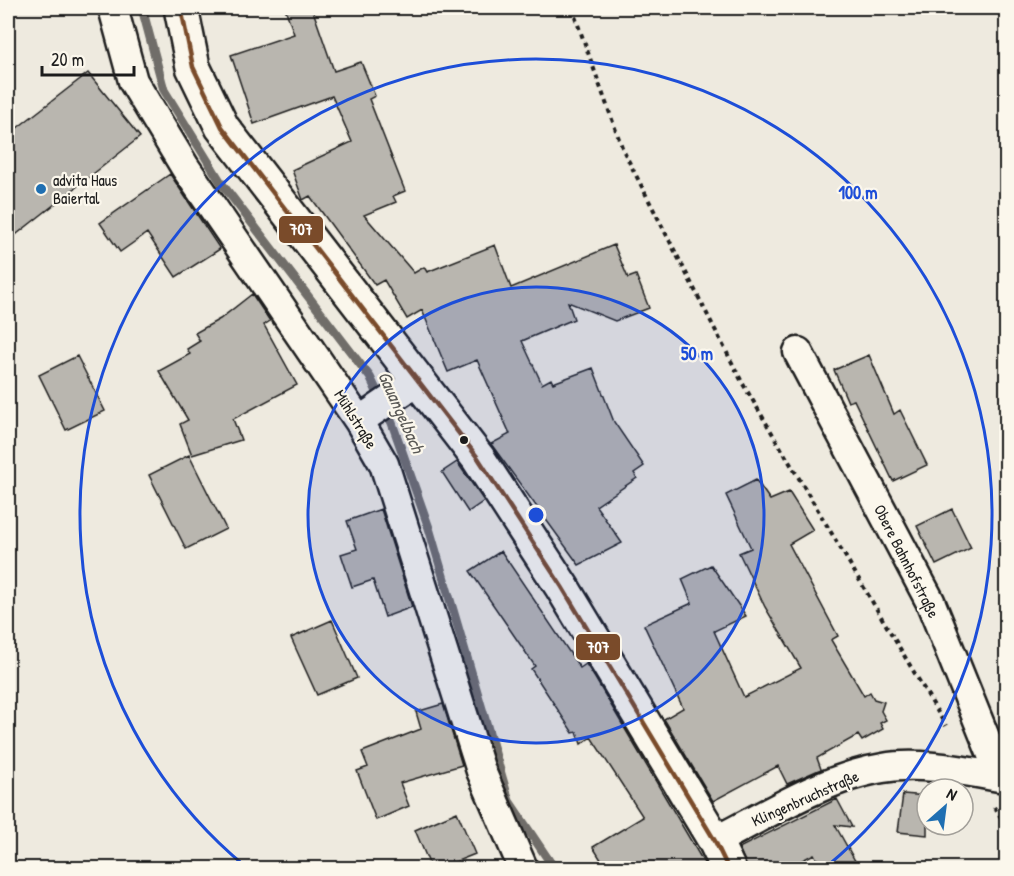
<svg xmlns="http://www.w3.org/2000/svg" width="1014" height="876" font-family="'Patrick Hand',sans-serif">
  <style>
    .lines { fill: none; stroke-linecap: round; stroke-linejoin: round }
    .stream { stroke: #6f6d69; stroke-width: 9 }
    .building { fill: #b9b6af; stroke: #1c1c1c; stroke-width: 1.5 }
    .street-casing { stroke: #1c1c1c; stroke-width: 33 }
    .secondary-casing { stroke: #1c1c1c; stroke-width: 38 }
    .path { stroke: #1c1c1c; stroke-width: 4; stroke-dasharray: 4.5 4.5; stroke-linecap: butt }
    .street { stroke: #fbf7ec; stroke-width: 28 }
    .secondary { stroke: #fbf7ec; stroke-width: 33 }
    .bus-1-casing { stroke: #fbf7ec; stroke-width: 9 }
    .bus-1 { stroke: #7a4b2a; stroke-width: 4.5 }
    .ring { fill: none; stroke: #1d4ed8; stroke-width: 3 }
    .poi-dot { fill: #1f6fb2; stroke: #fbf7ec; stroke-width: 2 }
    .bus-dot { fill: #1c1c1c; stroke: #fbf7ec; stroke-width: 2 }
    .labels { text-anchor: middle; stroke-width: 4.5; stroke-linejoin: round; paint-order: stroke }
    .poi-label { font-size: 16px; fill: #1c1c1c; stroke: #fbf7ec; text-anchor: start }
    .street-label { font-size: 16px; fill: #1c1c1c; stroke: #fbf7ec }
    .water-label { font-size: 18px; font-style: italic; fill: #5a5956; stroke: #fbf7ec }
    .centre { fill: #1d4ed8; stroke: #fbf7ec; stroke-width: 3 }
    .ring-label { font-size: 18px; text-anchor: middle; font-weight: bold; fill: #1d4ed8; stroke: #fbf7ec; stroke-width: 4.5; stroke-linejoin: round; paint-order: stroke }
    .line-badge { stroke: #fbf7ec; stroke-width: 2 }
    .badge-label { font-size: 16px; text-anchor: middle; font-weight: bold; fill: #fff }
  </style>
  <rect width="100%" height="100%" fill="#eeeadf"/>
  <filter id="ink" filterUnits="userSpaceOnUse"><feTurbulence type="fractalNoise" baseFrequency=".0167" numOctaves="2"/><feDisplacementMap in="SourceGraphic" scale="12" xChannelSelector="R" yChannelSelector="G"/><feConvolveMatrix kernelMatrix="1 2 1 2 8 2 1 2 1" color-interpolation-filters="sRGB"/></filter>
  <g filter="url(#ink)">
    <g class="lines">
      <!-- stream -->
      <path class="stream" d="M142,8L164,90L222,184L370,377L392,423L429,528L509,801L554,868"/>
    </g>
    <!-- building -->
    <path class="building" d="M285,8H312L334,71L361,62L375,96L369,99L405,191L393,196L396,202L364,215L414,273L424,267L427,272L495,245L511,288L614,245L628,278L636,275L649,308L615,321L568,302L574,319L522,341L542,384L551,379L553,383L593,368L614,422L644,466L634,473L637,478L596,506L622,543L579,565L491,444L510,434L477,360L448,372L422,310L407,319L384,280L375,285L310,196L303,200L292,170L352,142L332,96L254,124L231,55L294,34Z
      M88,73L140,137L8,241V135Z
      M170,174L220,249L176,277L147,233L120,252L100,223Z
      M252,294L270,321L264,325L297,385L233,419L241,440L192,455L180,424L188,420L159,371L190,354L187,349L200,341L195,333L220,319Z
      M869,355L894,414L900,410L927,465L893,481L854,400L848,402L834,370Z
      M77,356L105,411L66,430L39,375Z
      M189,455L226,529L186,549L149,475Z
      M457,462L484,501L468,512L442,472Z
      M756,480L770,500L789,492L813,530L789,544L838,636L831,640L864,696L870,692L874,699L884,702L881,711L886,720L880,723L883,729L862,741L858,735L817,758L821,769L787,784L778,766L713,801L664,719L683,708L644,625L692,603L682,579L711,565L746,616L714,631L744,697L801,668L765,607L739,553L751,548L726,495Z
      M381,509L412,607L385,617L373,580L352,587L341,554L357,549L347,521Z
      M952,509L971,548L936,565L917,526Z
      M501,551L580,668L586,664L595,678L707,868H606L593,847L643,817L591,737L581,744L577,732L573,733L531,669L535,666L470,571Z
      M332,620L357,678L317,695L291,638Z
      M443,704L462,765L400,783L409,806L376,820L357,771L368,767L362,752L421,729L416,712Z
      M903,794L927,796V835L898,832Z
      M837,799L852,827L835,825L859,868H822L814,854L787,868H747L739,848Z
      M457,812L475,854L440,868H431L415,830Z"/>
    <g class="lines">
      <defs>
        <path id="street" d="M113,8L133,81L185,167L359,421L384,464L481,771L523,868
          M798,352L930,601L1001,777
          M359,421L419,380
          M715,841C766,815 826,777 883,768C922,761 968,772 1006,778"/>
        <path id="secondary" d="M181,8L193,67L222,127L478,458L562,587L715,841L728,868"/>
      </defs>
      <!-- street casing -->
      <use href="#street" class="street-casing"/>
      <!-- secondary casing -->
      <use href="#secondary" class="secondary-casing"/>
      <!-- path -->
      <path class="path" d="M572,8L623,150L743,384L946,726
        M994,807L1006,825"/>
      <!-- street -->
      <use href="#street" class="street"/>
      <!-- secondary -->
      <use href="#secondary" class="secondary"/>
      <defs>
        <path id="bus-1" d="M181,8L193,67L222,127L478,458L562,587L715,841L728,868"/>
      </defs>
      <!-- bus-1 casing -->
      <use href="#bus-1" class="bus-1-casing"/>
      <!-- bus-1 -->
      <use href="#bus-1" class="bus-1"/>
    </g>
  </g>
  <!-- distance rings -->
  <circle cx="536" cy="515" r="228" fill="#1d4ed8" fill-opacity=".12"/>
  <g class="ring">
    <circle cx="536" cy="515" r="228"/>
    <path d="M246 867A456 456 0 1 1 826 867"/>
  </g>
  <!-- markers -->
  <circle class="poi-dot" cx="41" cy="189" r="6"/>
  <circle class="bus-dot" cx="464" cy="440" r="5"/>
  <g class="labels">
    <!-- poi labels -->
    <g class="poi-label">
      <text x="53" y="186">advita Haus<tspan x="53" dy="18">Baiertal</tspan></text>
    </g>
    <!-- street labels -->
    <g class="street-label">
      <text transform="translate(356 419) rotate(58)" y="6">Mühlstraße</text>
      <text transform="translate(907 561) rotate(63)" y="6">Obere Bahnhofstraße</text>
      <text transform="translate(805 798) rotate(-24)" y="6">Klingenbruchstraße</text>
    </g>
    <!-- water labels -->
    <g class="water-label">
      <text transform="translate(401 412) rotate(66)" y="6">Gauangelbach</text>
    </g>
  </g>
  <circle cx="536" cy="515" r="9" class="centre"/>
  <g class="ring-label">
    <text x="858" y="199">100 m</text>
    <text x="697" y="360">50 m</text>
  </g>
  <g class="line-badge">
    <rect x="278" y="215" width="46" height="29" rx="6" fill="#7a4b2a"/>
    <rect x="575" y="633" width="46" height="28" rx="6" fill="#7a4b2a"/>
  </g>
  <g class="badge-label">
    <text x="301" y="235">707</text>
    <text x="598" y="653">707</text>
  </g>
  <!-- margin -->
  <rect width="1014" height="876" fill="none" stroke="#fbf7ec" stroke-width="30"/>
  <rect x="15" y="15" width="984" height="846" fill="none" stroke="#1c1c1c" stroke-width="2" filter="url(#ink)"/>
  <!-- north arrow -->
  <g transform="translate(945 807) rotate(28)"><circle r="28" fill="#fbf7ec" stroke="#a29f99" stroke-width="1.5"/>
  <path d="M0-4.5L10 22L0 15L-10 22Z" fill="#1f6fb2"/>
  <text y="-9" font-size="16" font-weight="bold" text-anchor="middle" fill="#1c1c1c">N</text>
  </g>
  <!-- scale -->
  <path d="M42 66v9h92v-9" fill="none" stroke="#1c1c1c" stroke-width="3"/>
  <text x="51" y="66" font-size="18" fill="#1c1c1c" stroke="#fbf7ec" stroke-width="4.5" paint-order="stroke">20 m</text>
</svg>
